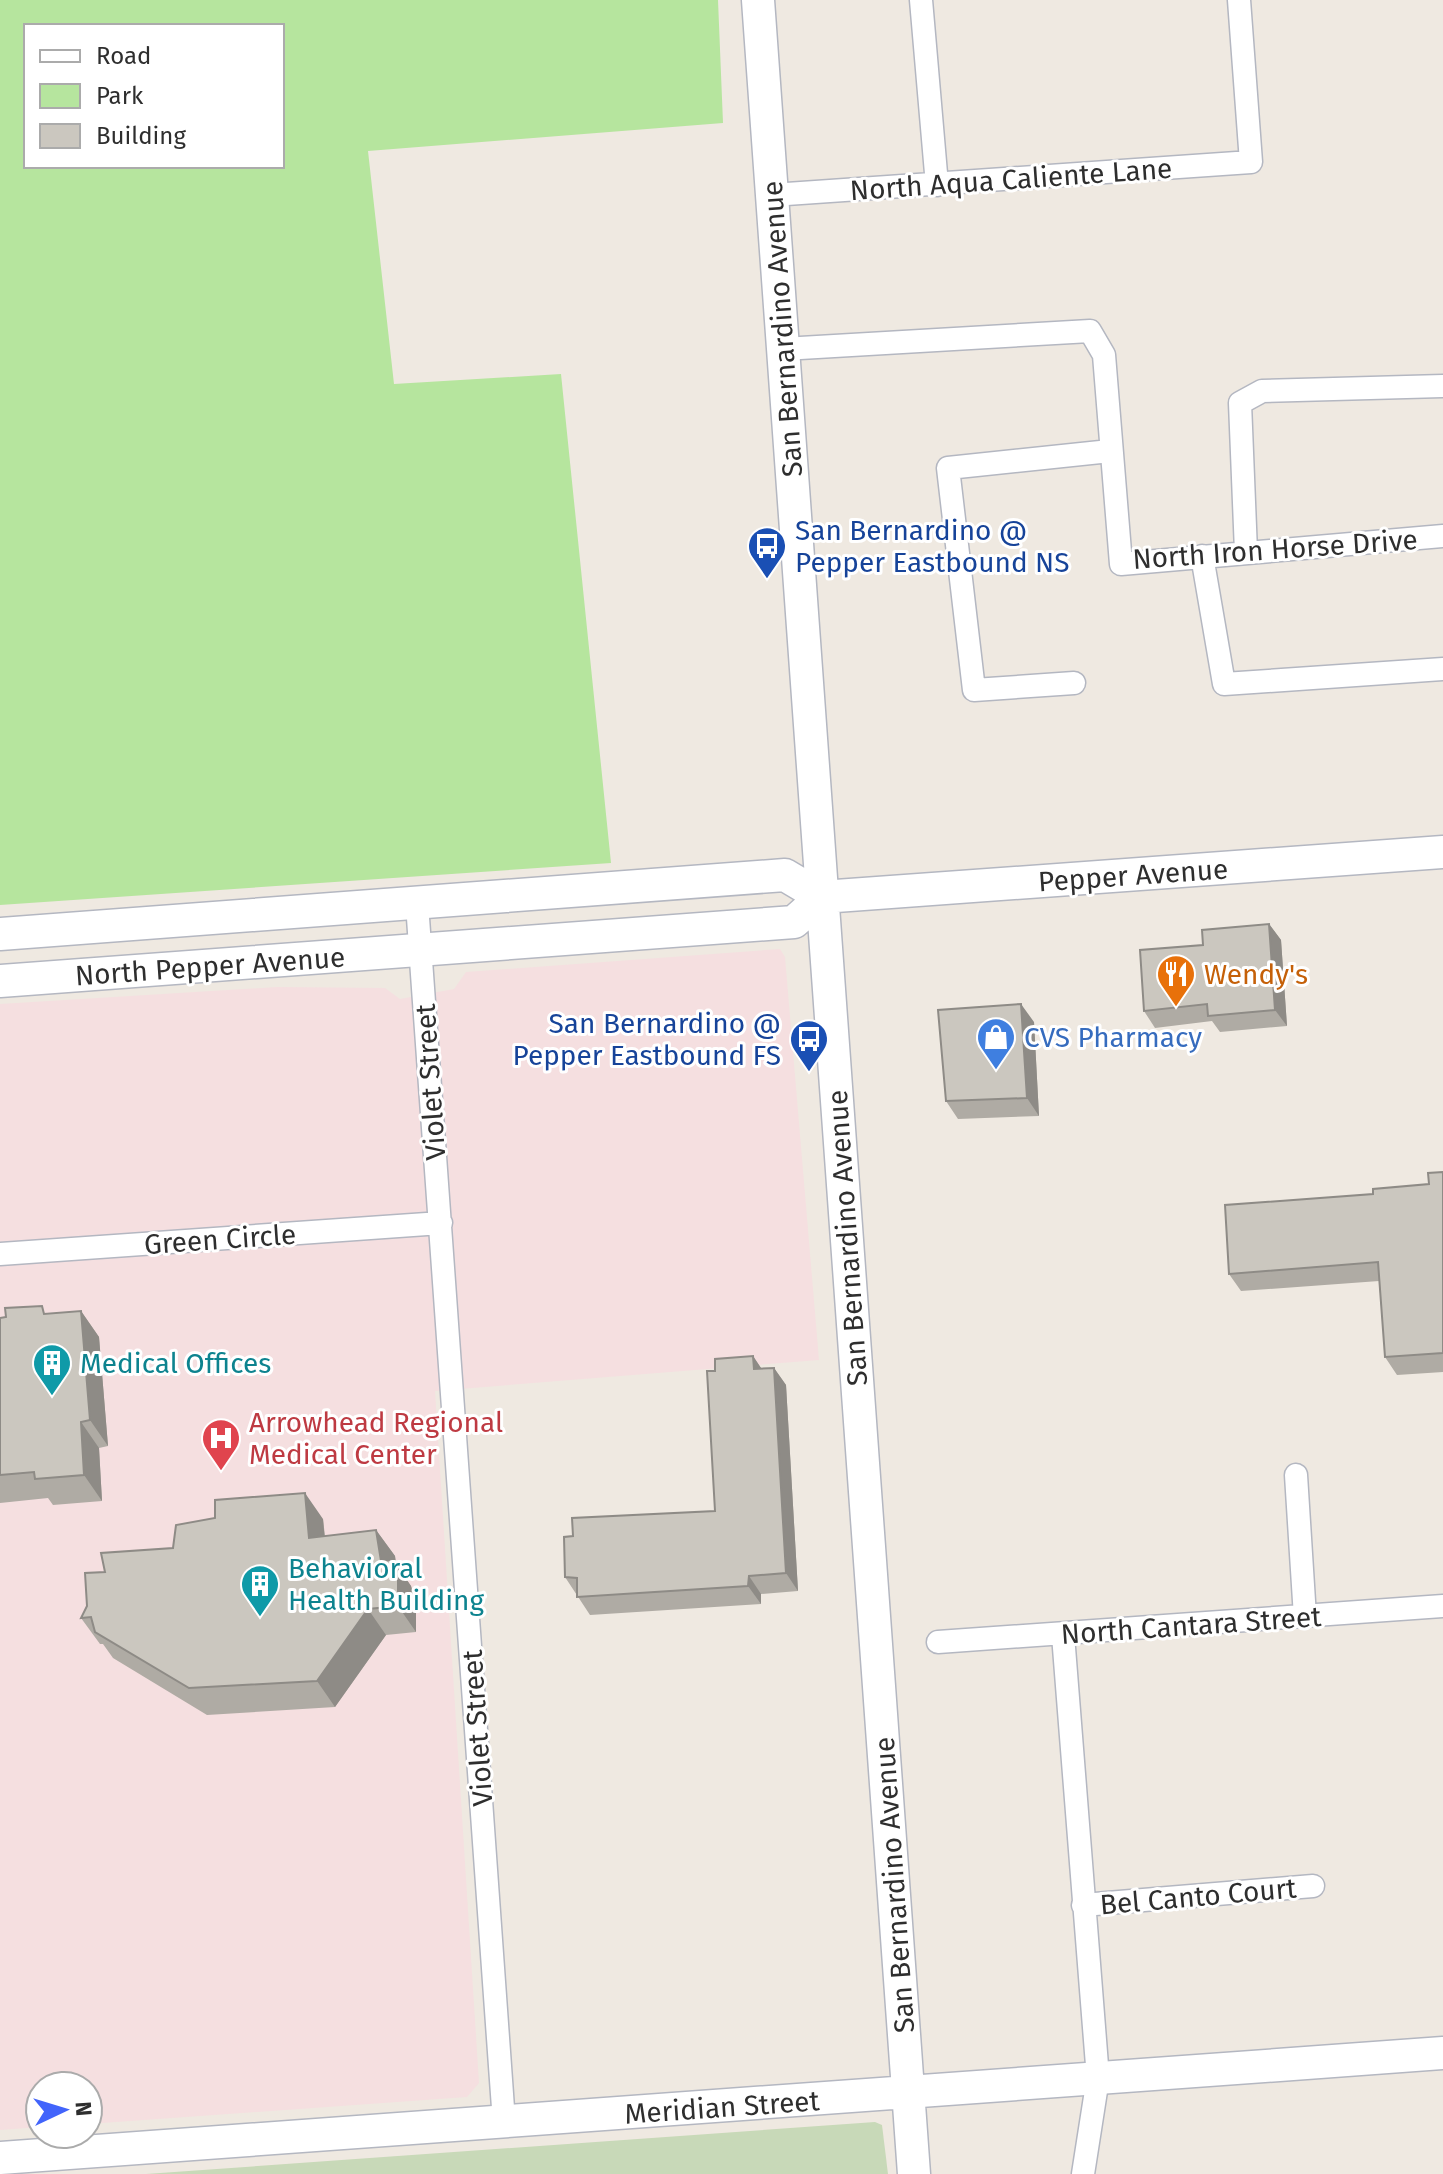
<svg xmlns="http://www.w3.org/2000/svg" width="1443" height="2174" font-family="'Fira Sans',sans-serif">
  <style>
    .medical { fill: #f5dfe0 }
    .green { fill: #b6e59e; fill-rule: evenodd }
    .cemetery { fill: #c8d9b8 }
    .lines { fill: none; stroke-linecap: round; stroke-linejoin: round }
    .street-casing { stroke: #b4b7c1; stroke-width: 25 }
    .secondary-casing { stroke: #b4b7c1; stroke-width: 35 }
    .street { stroke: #fff; stroke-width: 22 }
    .secondary { stroke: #fff; stroke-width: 32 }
    .wall { fill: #afaba4 }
    .shaded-wall { fill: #8e8b86 }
    .building { fill: #cbc7bf; stroke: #8e8b86; stroke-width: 2 }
    .labels { text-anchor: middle; stroke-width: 6; stroke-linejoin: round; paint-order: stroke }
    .street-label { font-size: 28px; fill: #2e2e2e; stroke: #fff }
    .transit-label { font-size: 28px; fill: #164399; stroke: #fff; text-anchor: start }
    .food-label { font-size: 28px; fill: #c56008; stroke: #fff; text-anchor: start }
    .shop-label { font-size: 28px; fill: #366cbe; stroke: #fff; text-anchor: start }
    .culture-label { font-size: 28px; fill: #0d838f; stroke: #fff; text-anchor: start }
    .health-label { font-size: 28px; fill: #be3a42; stroke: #fff; text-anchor: start }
  </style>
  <rect width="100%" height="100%" fill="#efe9e1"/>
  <!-- medical -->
  <path class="medical" d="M780,949L785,957L819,1360L435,1391L479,2083L467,2097L88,2124V2086H40V2127L0,2130V1004L277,987L385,988L400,999L454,989L466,972Z"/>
  <!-- green -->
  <path class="green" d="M0,0H718L723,123L368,151L394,384L561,374L611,863L0,905ZM26,26H282V166H26Z"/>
  <!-- cemetery -->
  <path class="cemetery" d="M875,2122L882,2125L888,2174H146Z"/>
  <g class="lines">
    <defs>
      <path id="street" d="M921,0L937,185
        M772,195L1251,162L1239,0
        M783,349L1090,331L1104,355L1121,564L1443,536
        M1246,552L1240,403L1262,391L1443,386
        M1202,556L1224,684L1443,669
        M1074,683L974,690L948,468L1110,451
        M417,904L504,2122
        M0,1254L441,1223
        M1296,1475L1305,1617
        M1063,1635L1098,2078L1083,2174
        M938,1642L1443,1606
        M1083,1905L1313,1886"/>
      <path id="secondary" d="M758,0L914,2174
        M0,934L785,875L822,897L1443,852
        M0,981L794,922L822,897
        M0,2158L1443,2053"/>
    </defs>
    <!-- street casing -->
    <use href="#street" class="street-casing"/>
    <!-- secondary casing -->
    <use href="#secondary" class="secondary-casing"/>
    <!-- street -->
    <use href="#street" class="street"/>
    <!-- secondary -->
    <use href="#secondary" class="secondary"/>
  </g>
  <!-- wall -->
  <path class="wall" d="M1269,924L1281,940L1287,1026L1220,1032L1212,1021L1155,1028L1144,1011L1203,945Z
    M1034,1022L1039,1116L958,1119L946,1101Z
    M1443,1172V1372L1397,1375L1385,1357L1379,1281L1241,1291L1229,1274L1373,1194L1429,1184Z
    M81,1311L99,1337L108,1446L99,1448L102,1501L53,1505L48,1498L0,1503V1318Z
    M753,1356L761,1368H774L786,1385L798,1591L761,1594V1604L590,1615L565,1577L715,1511V1371Z
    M323,1519L325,1536L376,1530L395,1556L396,1564L411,1586L416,1604V1632L386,1635L335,1707L207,1715L113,1658L103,1644H100L81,1618L105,1572L173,1548Z"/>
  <!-- shaded-wall -->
  <path class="shaded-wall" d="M1269,924L1281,940L1287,1026L1275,1010Z
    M1021,1004L1034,1022L1039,1116L1027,1098Z
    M81,1311L99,1337L108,1446L90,1420Z
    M753,1356L765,1374L754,1369Z
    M774,1368L786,1385L798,1591L786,1573Z
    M81,1422L99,1448L102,1501L84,1475Z
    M305,1493L323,1519L327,1564L309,1538Z
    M376,1530L395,1556L396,1564L411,1586L416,1604V1632L398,1606L381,1561Z
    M749,1576L761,1594V1604L748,1586Z
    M368,1609L386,1635L335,1707L317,1681Z"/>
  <!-- building -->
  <path class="building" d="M1269,924L1275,1010L1208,1016L1207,1004L1144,1011L1140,950L1203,945L1202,930Z
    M1021,1004L1027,1098L946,1101L938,1010Z
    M1443,1172V1353L1385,1357L1378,1262L1229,1274L1225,1205L1373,1194V1189L1429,1184L1428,1173Z
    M42,1306L44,1314L81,1311L90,1420L81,1422L84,1475L35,1479L34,1472L0,1475V1318L6,1317L5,1308Z
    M753,1356L754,1369L774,1368L786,1573L749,1576L748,1586L577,1597V1578L565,1577L564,1537L573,1536L572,1518L715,1511L707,1371H715V1359Z
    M305,1493L309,1538L376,1530L381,1561L393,1560L398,1578V1606L368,1609L317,1681L189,1688L95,1632L91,1617L81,1618L87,1606L85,1573L105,1572L101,1553L173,1548L176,1525L215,1518V1500Z"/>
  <!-- icons -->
  <defs>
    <symbol id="bus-pin" viewBox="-11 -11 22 30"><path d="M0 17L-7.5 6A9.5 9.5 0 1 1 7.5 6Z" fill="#1a4fb4" stroke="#fff"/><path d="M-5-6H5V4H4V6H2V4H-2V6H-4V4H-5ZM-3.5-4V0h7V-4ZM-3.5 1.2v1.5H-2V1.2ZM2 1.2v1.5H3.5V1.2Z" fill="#fff"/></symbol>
    <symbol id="restaurant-pin" viewBox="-11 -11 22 30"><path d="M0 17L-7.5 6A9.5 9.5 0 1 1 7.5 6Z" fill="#e8710a" stroke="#fff"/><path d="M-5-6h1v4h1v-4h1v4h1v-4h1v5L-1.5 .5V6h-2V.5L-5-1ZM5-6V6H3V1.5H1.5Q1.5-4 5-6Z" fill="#fff"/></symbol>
    <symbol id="shop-pin" viewBox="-11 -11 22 30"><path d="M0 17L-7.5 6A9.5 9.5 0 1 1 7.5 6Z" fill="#3f7fe0" stroke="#fff"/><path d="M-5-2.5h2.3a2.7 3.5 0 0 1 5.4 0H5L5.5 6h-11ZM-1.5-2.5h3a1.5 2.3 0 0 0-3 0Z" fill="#fff"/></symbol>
    <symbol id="building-pin" viewBox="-11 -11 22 30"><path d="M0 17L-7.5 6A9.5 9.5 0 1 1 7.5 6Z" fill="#0f9aa8" stroke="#fff"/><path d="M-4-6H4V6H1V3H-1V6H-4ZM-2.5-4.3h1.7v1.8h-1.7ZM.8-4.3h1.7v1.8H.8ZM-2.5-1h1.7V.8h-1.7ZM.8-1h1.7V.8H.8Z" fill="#fff"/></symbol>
    <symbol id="hospital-pin" viewBox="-11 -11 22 30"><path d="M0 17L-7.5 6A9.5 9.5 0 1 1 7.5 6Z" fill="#e0444e" stroke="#fff"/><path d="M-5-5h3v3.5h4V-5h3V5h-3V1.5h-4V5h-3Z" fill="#fff"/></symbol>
  </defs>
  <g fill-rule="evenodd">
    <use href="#bus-pin" x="745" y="524" width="44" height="60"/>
    <use href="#restaurant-pin" x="1154" y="952" width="44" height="60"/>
    <use href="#shop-pin" x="974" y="1015" width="44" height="60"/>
    <use href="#bus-pin" x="787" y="1017" width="44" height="60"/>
    <use href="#building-pin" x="30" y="1341" width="44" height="60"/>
    <use href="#hospital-pin" x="199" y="1416" width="44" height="60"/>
    <use href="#building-pin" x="238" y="1562" width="44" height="60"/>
  </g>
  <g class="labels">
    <!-- street labels -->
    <g class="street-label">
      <text transform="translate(1011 179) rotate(-4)" y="10">North Aqua Caliente Lane</text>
      <text transform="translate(782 329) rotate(-94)" y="10">San Bernardino Avenue</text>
      <text transform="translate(1275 549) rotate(-4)" y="10">North Iron Horse Drive</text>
      <text transform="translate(1133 875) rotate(-4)" y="10">Pepper Avenue</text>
      <text transform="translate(210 966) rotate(-4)" y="10">North Pepper Avenue</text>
      <text transform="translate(430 1082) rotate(-94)" y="10">Violet Street</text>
      <text transform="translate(847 1238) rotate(-94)" y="10">San Bernardino Avenue</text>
      <text transform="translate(220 1239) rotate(-4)" y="10">Green Circle</text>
      <text transform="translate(1191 1625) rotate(-4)" y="10">North Cantara Street</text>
      <text transform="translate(477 1728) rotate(-94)" y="10">Violet Street</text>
      <text transform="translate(894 1885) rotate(-94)" y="10">San Bernardino Avenue</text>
      <text transform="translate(1198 1896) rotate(-5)" y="10">Bel Canto Court</text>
      <text transform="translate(722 2107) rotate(-4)" y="10">Meridian Street</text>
    </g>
    <!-- transit labels -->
    <g class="transit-label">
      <text x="795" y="540">San Bernardino @<tspan x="795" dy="32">Pepper Eastbound NS</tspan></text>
      <text x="781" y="1033" text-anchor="end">San Bernardino @<tspan x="781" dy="32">Pepper Eastbound FS</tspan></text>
    </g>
    <!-- food labels -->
    <g class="food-label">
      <text x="1204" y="984">Wendy's</text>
    </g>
    <!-- shop labels -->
    <g class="shop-label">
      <text x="1024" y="1047">CVS Pharmacy</text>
    </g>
    <!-- culture labels -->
    <g class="culture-label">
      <text x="80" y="1373">Medical Offices</text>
      <text x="288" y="1578">Behavioral<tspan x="288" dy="32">Health Building</tspan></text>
    </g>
    <!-- health labels -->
    <g class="health-label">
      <text x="249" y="1432">Arrowhead Regional<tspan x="249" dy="32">Medical Center</tspan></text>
    </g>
  </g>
  <!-- legend -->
  <rect x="24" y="24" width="260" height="144" fill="#ffffff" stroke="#ababab" stroke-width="2"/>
  <rect x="40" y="50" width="40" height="12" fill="#ffffff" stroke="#ababab" stroke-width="2"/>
  <text x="96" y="64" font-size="24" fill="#2e2e2e">Road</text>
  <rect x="40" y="84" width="40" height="24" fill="#b6e59e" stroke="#ababab" stroke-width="2"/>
  <text x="96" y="104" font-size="24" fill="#2e2e2e">Park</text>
  <rect x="40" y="124" width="40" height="24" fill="#cbc7bf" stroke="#ababab" stroke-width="2"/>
  <text x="96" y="144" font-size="24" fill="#2e2e2e">Building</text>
  <!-- north arrow -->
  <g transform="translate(64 2110) rotate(86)"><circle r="38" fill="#ffffff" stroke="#ababab" stroke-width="2"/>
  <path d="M0-6L14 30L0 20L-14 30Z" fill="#4264fb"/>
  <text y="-12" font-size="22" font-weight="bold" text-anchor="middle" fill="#2e2e2e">N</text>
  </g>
</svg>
